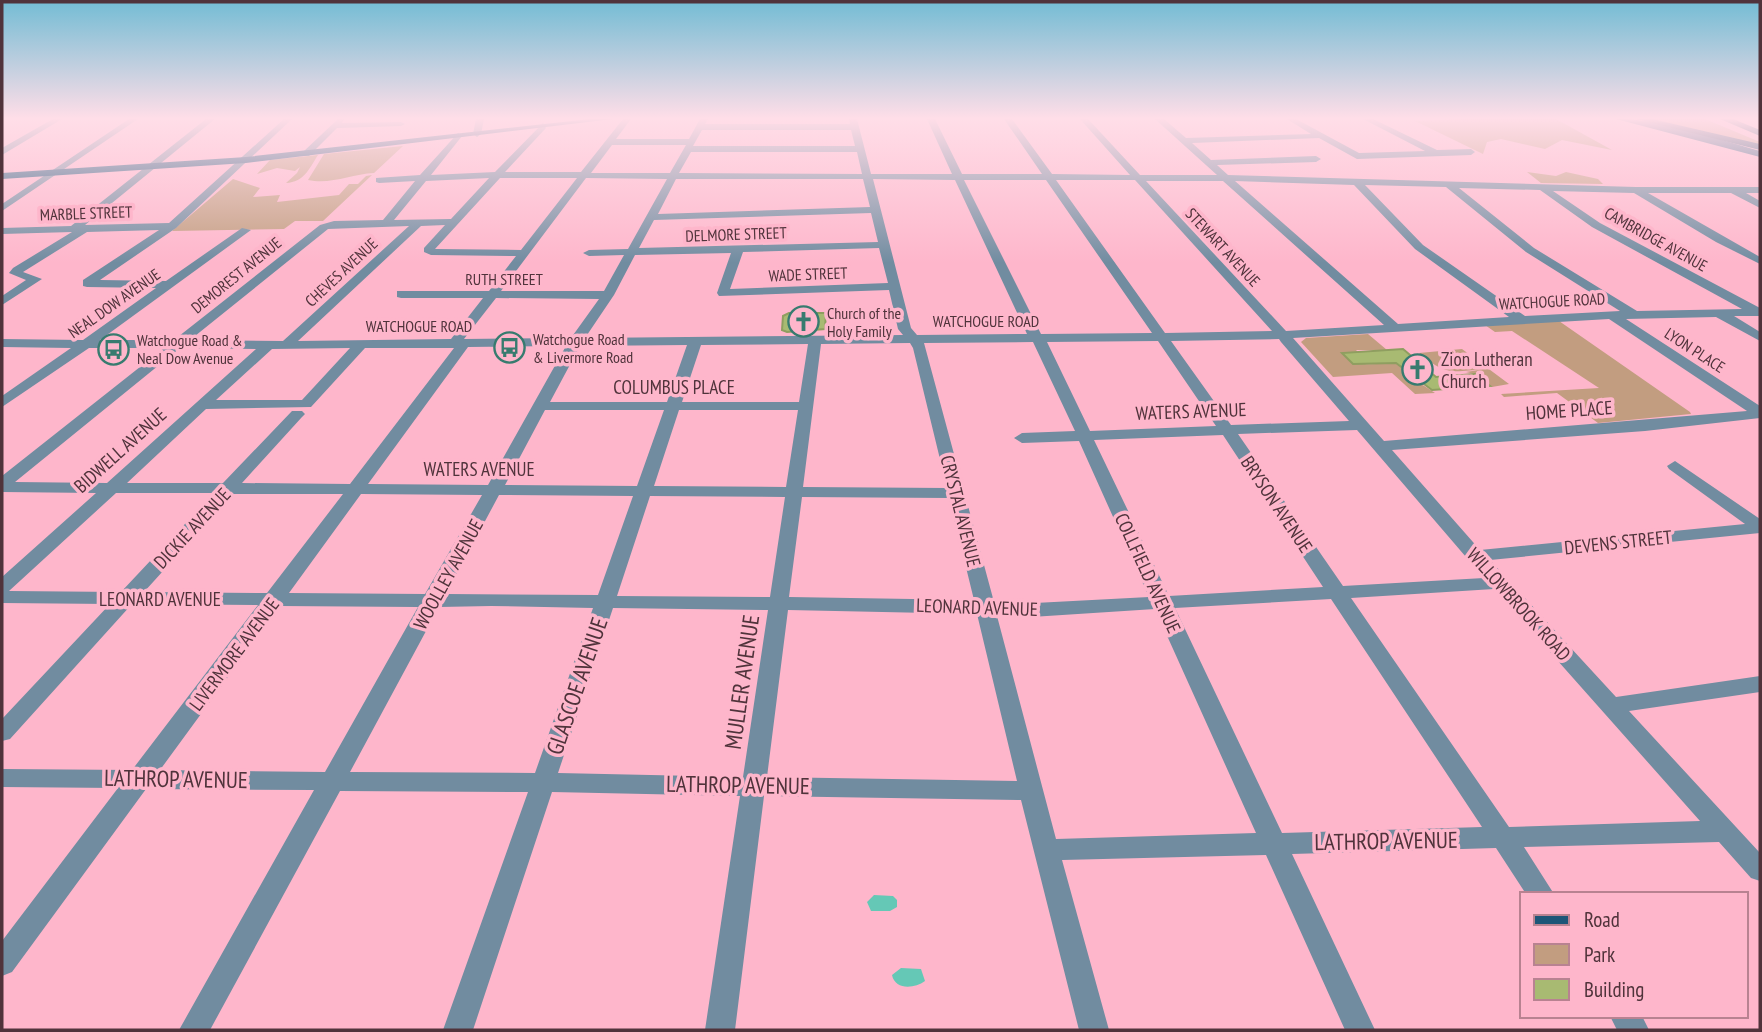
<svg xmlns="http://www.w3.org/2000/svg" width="1762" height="1032" font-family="'PT Sans Narrow',sans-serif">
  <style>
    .green { fill: #c29d80 }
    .water { fill: #65c8b6 }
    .building { fill: #a8ba72; stroke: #8f9e60; stroke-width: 2 }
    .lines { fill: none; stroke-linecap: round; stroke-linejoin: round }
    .minor { fill: #718ca0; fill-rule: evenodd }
    .major { fill: #1c5578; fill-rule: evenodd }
    .highway { fill: #064060; fill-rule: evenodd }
    .labels { text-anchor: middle; stroke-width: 7; stroke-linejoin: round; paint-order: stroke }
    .far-street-label { font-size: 16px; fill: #50333b; stroke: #feb6cb }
    .far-poi-label { font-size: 16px; fill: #50333b; stroke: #feb6cb; text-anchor: start }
    .poi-label { font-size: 19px; fill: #50333b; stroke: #feb6cb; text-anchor: start }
    .street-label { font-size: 19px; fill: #50333b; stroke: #feb6cb }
    .near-street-label { font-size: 23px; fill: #50333b; stroke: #feb6cb }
  </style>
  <rect width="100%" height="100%" fill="#feb6cb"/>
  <!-- green -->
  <path class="green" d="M1466,119H1556L1612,150L1562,140L1545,149L1501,139L1487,142L1483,154L1415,121Z
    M1645,119H1705L1760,142V146Z
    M403,146L374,173C351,174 331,185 308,180L324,154Z
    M318,155C309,169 304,182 286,183L297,173L300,167L295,171L277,168L257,174L270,160Z
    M1527,172L1556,176L1566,172L1598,179L1603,184L1541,183Z
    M372,175L323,221H295L284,229L172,231L233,179L260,188L253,197L280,195L277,202L339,195L349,184H358L366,176Z
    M1559,321L1690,412L1691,414L1598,423L1557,393L1504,397L1501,394L1599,388L1512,331L1495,332L1485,325Z
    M1368,334L1387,350H1356L1358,352L1343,354C1361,370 1378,363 1398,361L1421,381L1418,382L1435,393L1415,394L1392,373L1333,377L1301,342L1306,338Z
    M1462,349L1509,384L1492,387L1475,374L1466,372L1485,369C1450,372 1447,376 1419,353Z"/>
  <!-- water -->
  <path class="water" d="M874,895L893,896L897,900V907L890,911H871L867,902Z
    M901,968L921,969L925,981C914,989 895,990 892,975Z"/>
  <!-- building -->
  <path class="building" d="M789,313H826L825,329L787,332L782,330L783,316Z
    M1403,349L1436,377L1475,374L1490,386L1432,390L1396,363L1353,364L1342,353Z"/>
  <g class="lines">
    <!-- minor -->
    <path class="minor" d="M53,119H62L2,155V148Z
      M129,119H138L2,211V204Z
      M206,119H215L85,225L169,223L284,119H292L176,228L100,280L166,281L242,228L251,230L100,340H174L320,225L334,221L383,220L415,181L379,183L376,182V178L420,175L458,133L462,136L431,175L495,172L543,123L546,128L505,172H581L623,119H631L616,139H689L700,119H708L705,124H850L849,119H857L871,174H952L927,119H935L962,174H1042L1004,119H1012L1052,174L1130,175L1080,119H1088L1140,175H1217L1155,119H1164L1186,138L1311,134L1287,119H1296L1359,153L1425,151L1363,119H1373L1437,150L1471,149L1475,152L1471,155L1357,159L1319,138L1192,143L1211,160L1316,156L1321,159L1316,162L1217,165L1228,175L1636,187H1760V193H1746L1760,201V208L1731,193H1648L1760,257V264L1716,242L1634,193L1553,191L1600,223L1760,308V316H1734L1760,332V341L1716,317L1626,319L1760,406V418L1645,431L1392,450L1480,550L1745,524L1669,469L1667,466L1675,461L1760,519V533L1490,560L1616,697L1760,676V692L1629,711L1760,853V881L1751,878L1719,842L1524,847L1554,894H1526L1496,848L1292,854L1375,1030H1345L1266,855L1062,860L1109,1030H1079L1021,800L764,796L735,1030H705L740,796L552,792L473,1030H443L528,792L340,791L210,1030H179L314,790L146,789L12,972L2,976V941L118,788L2,787V769L132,770L258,605L132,604L10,739L2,741V719L110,604L2,603V577L96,493L2,492V476L164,348H89L2,407V396L71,348L2,347V339L83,340L156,288L87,287L83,286V280L159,230L87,232L23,272L42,279L2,305V296L26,280L9,273L13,268L72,232L2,234V228L71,226ZM702,130H851L855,146H693ZM612,145H686L670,173H591ZM691,152H857L862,174L679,173ZM489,178L451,219L394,220L426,181ZM500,178H577L521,250L435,249ZM586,178L667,179L628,249L589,250L583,253L589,256L624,255L604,291H501ZM676,179H863L870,207L658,214ZM873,179L955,180L1027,334L917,335L911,328ZM964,180H1046L1152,333L1041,334ZM1056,180H1135L1272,331L1165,333ZM1146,181H1223L1384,325L1286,331ZM1235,181L1354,185L1415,249L1509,317L1398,324ZM1365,185L1446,187L1526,252L1620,311L1525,316L1423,245ZM1459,188L1540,190L1592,227L1742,309L1637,311L1534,248ZM871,213L878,242L639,248L654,220ZM445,225L424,248V252L431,255L516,256L489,291H397V297L401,298H483L451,339L298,341L421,226ZM409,226L283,341L190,340L328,229ZM879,248L888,283L730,289L743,252ZM731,253L717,293L719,296L889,290L898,329L903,335L585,338L614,295L635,255ZM496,298L599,299L571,338L464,339ZM1609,319L1747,411L1384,441L1293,338ZM1279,339L1281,342L1349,421L1231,425L1171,341ZM1158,341L1216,426L1090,431L1047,342ZM1033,342L1075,431L1022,433L1014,438L1022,443L1079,441L1149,597L1016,604L994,602L924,343ZM910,343L913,348L947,488L803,487L821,344ZM808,344L799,402H682L701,345ZM687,345L667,402H550L580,346ZM566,346L488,485L368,484L468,347ZM180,348L256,349L107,483L15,482ZM350,348L302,400H216L272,349ZM365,348H454L350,484L242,483L302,417L305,414L302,411H292L223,483H127L206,409L311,407ZM545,410H664L637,486L505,485ZM679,410H798L786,487L654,486ZM1357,430L1484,578L1343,586L1238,434ZM1223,435L1323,587L1169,596L1094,440ZM116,493H214L121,592L9,591ZM233,494H343L267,593L144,592ZM361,494L482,495L425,594L289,593ZM499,495L633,496L598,595L446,594ZM650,496L785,497L770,597L617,596ZM802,497L949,498L974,600L789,597ZM1494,589L1700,821L1509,827L1351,598ZM1331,599L1482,827L1282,833L1175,608ZM280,606L418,607L325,772L160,770ZM491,606L593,608L535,773L350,772L439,607ZM613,608L768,610L743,777L558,773ZM1155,609L1256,833L1056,839L997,616L1016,618ZM788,610L977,614L1017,781L767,777Z
      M338,119H344L342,123L401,122L405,124L401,126L337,128L309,156H303V152Z
      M476,119H484L481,134L477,137L473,134Z
      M1610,1016H1642L1649,1030H1617Z"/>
    <!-- major -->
    <path class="major" d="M590,119H613L246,163L2,179V173L246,157Z
      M1616,119C1654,117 1722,140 1760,151V157Z"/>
    <!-- highway -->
    <path class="highway" d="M1636,119H1652L1760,144V150Z
      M1720,119H1733L1760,130V136Z"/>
  </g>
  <!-- sky -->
  <linearGradient id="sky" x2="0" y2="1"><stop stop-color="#73bcd4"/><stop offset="0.45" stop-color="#ffdee8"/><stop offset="1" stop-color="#ffdee8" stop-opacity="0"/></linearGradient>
  <rect width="1762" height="263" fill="url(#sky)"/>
  <!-- icons -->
  <defs>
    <symbol id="church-ring" viewBox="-11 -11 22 22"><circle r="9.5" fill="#feb6cb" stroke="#377b6f" stroke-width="1.5"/><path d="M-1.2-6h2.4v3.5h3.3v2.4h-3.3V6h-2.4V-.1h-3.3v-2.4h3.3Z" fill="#377b6f"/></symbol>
    <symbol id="bus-ring" viewBox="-11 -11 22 22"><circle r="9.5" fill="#feb6cb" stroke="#377b6f" stroke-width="1.5"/><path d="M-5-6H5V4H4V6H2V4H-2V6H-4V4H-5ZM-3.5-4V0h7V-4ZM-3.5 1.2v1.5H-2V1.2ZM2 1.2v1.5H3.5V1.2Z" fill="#377b6f"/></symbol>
  </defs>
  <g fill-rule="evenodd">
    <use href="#church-ring" x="786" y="304" width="35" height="35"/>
    <use href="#bus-ring" x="492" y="330" width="35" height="35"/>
    <use href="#bus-ring" x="96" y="332" width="35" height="35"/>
    <use href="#church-ring" x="1400" y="352" width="35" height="35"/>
  </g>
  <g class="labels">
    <!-- far-street labels -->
    <g class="far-street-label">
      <text transform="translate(86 213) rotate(-2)" y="6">MARBLE STREET</text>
      <text transform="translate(736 234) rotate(-2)" y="6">DELMORE STREET</text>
      <text transform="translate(1656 239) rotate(29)" y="6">CAMBRIDGE AVENUE</text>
      <text transform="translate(1223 247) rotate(47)" y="6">STEWART AVENUE</text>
      <text transform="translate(341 272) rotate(-43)" y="6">CHEVES AVENUE</text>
      <text transform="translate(808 274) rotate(-2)" y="6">WADE STREET</text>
      <text transform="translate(236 275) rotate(-39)" y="6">DEMOREST AVENUE</text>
      <text x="504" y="285">RUTH STREET</text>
      <text transform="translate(1552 301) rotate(-3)" y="6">WATCHOGUE ROAD</text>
      <text transform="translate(114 303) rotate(-35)" y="6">NEAL DOW AVENUE</text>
      <text x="986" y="327">WATCHOGUE ROAD</text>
      <text x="419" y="332">WATCHOGUE ROAD</text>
      <text transform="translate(1695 350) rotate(33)" y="6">LYON PLACE</text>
    </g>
    <!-- far-poi labels -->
    <g class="far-poi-label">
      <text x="827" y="319">Church of the<tspan x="827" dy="18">Holy Family</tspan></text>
      <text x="533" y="345">Watchogue Road<tspan x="533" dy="18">&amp; Livermore Road</tspan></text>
      <text x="137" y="346">Watchogue Road &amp;<tspan x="137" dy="18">Neal Dow Avenue</tspan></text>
    </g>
    <!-- poi labels -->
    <g class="poi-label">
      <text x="1441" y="366">Zion Lutheran<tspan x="1441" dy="22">Church</tspan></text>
    </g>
    <!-- street labels -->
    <g class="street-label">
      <text x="674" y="394">COLUMBUS PLACE</text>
      <text transform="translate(1569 410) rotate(-4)" y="7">HOME PLACE</text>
      <text transform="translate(1191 411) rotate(-2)" y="7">WATERS AVENUE</text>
      <text transform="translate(120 450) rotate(-42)" y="7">BIDWELL AVENUE</text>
      <text x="479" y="476">WATERS AVENUE</text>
      <text transform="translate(1277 504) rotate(56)" y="7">BRYSON AVENUE</text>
      <text transform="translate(961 511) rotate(76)" y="7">CRYSTAL AVENUE</text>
      <text transform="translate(192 528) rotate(-47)" y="7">DICKIE AVENUE</text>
      <text transform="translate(1618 542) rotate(-6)" y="7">DEVENS STREET</text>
      <text transform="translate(1148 573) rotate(65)" y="7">COLLFIELD AVENUE</text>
      <text transform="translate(448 574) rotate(-61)" y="7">WOOLLEY AVENUE</text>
      <text x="160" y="606">LEONARD AVENUE</text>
      <text transform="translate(1519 604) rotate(48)" y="7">WILLOWBROOK ROAD</text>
      <text transform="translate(977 607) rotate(2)" y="7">LEONARD AVENUE</text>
      <text transform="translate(234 654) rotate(-53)" y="7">LIVERMORE AVENUE</text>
    </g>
    <!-- near-street labels -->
    <g class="near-street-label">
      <text transform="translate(742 682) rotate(-82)" y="8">MULLER AVENUE</text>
      <text transform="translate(577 686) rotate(-71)" y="8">GLASCOE AVENUE</text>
      <text transform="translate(176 779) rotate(1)" y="8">LATHROP AVENUE</text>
      <text transform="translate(738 785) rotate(1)" y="8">LATHROP AVENUE</text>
      <text transform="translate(1386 841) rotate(-1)" y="8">LATHROP AVENUE</text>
    </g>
  </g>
  <!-- border -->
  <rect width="1762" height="1032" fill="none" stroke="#50333b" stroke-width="7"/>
  <!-- legend -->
  <rect x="1520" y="892" width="228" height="126" fill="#feb6cb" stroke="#b88291" stroke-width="2"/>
  <rect x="1534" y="915" width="35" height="10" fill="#1c5578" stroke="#b88291" stroke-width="2"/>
  <text x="1584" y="927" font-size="21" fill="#50333b">Road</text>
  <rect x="1534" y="944" width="35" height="21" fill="#c29d80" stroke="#b88291" stroke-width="2"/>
  <text x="1584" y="962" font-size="21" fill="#50333b">Park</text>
  <rect x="1534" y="979" width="35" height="21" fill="#a8ba72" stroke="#b88291" stroke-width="2"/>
  <text x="1584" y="997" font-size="21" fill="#50333b">Building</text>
</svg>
